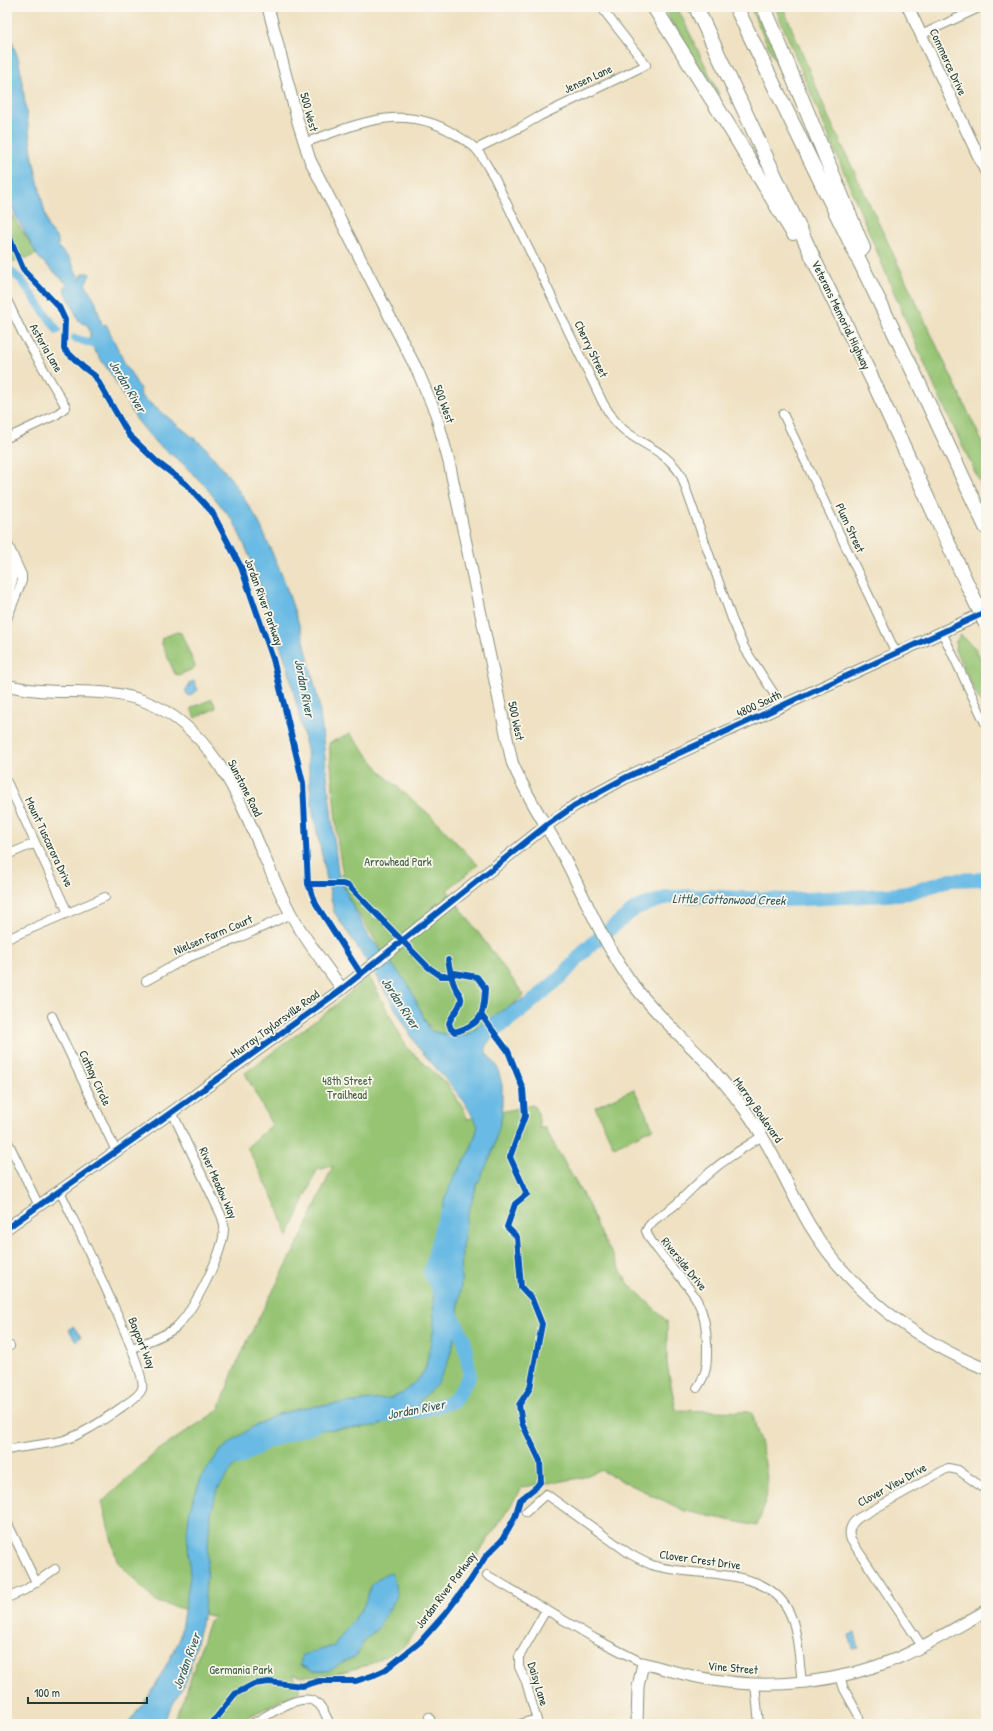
<svg xmlns="http://www.w3.org/2000/svg" width="993" height="1731" font-family="'Patrick Hand',sans-serif">
  <style>
    .green { fill: #96c473; stroke: #5a8054 }
    .water { fill: #69bae4; stroke: #447c8c }
    .lines { fill: none; stroke-linecap: round; stroke-linejoin: round }
    .canal { stroke: #69bae4; stroke-width: 8 }
    .river { stroke: #69bae4; stroke-width: 14 }
    .street-casing { stroke: #878f7b; stroke-width: 10 }
    .secondary-casing { stroke: #878f7b; stroke-width: 13 }
    .highway-casing { stroke: #878f7b; stroke-width: 16 }
    .street { stroke: #fff; stroke-width: 8 }
    .secondary { stroke: #fff; stroke-width: 11 }
    .highway { stroke: #fff; stroke-width: 14 }
    .highway-bridge-casing { stroke: #878f7b; stroke-width: 16; stroke-linecap: butt }
    .highway-bridge { stroke: #fff; stroke-width: 14 }
    .cycleway-casing { stroke: #fbf7ec; stroke-width: 8 }
    .cycleway { stroke: #0057b8; stroke-width: 6 }
    .labels { text-anchor: middle; stroke-width: 3.5; stroke-linejoin: round; paint-order: stroke }
    .street-label { font-size: 12px; fill: #1f3d34; stroke: #fbf7ec }
    .park-label { font-size: 12px; fill: #3d5f44; stroke: #fbf7ec }
    .water-label { font-size: 13px; font-style: italic; fill: #325c60; stroke: #fbf7ec }
  </style>
  <rect width="100%" height="100%" fill="#fbf7ec"/>
  <filter id="ink" filterUnits="userSpaceOnUse"><feTurbulence type="fractalNoise" baseFrequency=".025" numOctaves="2"/><feDisplacementMap in="SourceGraphic" scale="8" xChannelSelector="R" yChannelSelector="G"/><feConvolveMatrix kernelMatrix="1 2 1 2 8 2 1 2 1" color-interpolation-filters="sRGB"/></filter>
  <filter id="wash" filterUnits="userSpaceOnUse"><feTurbulence type="fractalNoise" baseFrequency=".012" numOctaves="4" result="noise"/><feDisplacementMap in="SourceGraphic" scale="16" xChannelSelector="R" yChannelSelector="G"/><feGaussianBlur stdDeviation="0.9" result="paint"/><feColorMatrix in="noise" values="0 0 0 0 0 0 0 0 0 0 0 0 0 0 0 0 0 1.4 0 .05"/><feComposite in="paint" operator="in"/></filter>
  <g filter="url(#wash)">
    <rect width="100%" height="100%" fill="#efe1c2"/>
    <!-- green -->
    <path class="green" d="M662,7H677L719,94L717,95Z
      M750,7H758L804,112L800,114Z
      M775,7H783L828,116L986,450V495L935,388L903,314Z
      M7,207L9,212L38,254L14,262L7,259Z
      M177,632L181,633L195,666L193,669L179,675L175,674L161,642L162,638Z
      M961,635L976,649L986,671V714L955,650L956,641Z
      M212,699L216,708L195,718L191,708Z
      M350,734L385,776L430,815L478,865L447,890L524,995L481,1031L458,1038L433,1032L346,894L338,845L329,743Z
      M369,976L407,1048L446,1083L464,1109L467,1119L533,1105L538,1113L540,1128H545L589,1206L597,1227L628,1283L667,1321V1364L676,1410L752,1412C759,1441 772,1473 765,1503C763,1511 759,1519 757,1526L685,1511L600,1470L581,1478L523,1487L481,1550L444,1599L403,1647L368,1665L332,1675L299,1676L293,1674L300,1691L234,1724H172L186,1693L209,1621L215,1617L156,1602L117,1561L102,1502L157,1451L219,1410L233,1372L257,1321L302,1236L333,1166L317,1170L288,1237L276,1203L247,1147L272,1125L245,1073L331,1009Z
      M634,1089L653,1128L614,1147L595,1107Z"/>
    <!-- water -->
    <path class="water" d="M7,28L19,61L33,159L48,227L58,240V247L70,259L80,280L83,273H89L90,275L85,284L95,300L102,325L106,324L123,360L140,389L141,396L205,447L231,479L258,520L283,578L303,636L319,704L338,873L349,899L368,935L408,984L430,1031L453,1036L468,1034L501,1011L524,999L513,1015L486,1045V1053L497,1066L502,1085V1116L491,1156L477,1185L467,1217L462,1248L461,1284L456,1333L448,1362L437,1384L412,1409L377,1426L292,1432L255,1448L233,1468L217,1490L210,1518L204,1612L186,1681L162,1724H128L153,1690L179,1641L190,1576L187,1531L190,1508L202,1476L220,1451L249,1429L278,1414L307,1407L391,1398L403,1393L419,1378L425,1370L434,1327L433,1290L444,1200L454,1177L470,1152L478,1126L464,1101L417,1046L376,975L334,912L312,808L307,749L288,668L253,564L234,522L205,486L180,461L156,443L137,420L113,377L93,348L90,339V331L87,325L79,321L64,288L67,284L39,258L15,215L7,192Z
      M194,681L198,690L189,696L186,693V689L189,686V683Z
      M73,1326L81,1337L76,1341L69,1330Z
      M391,1573C396,1580 394,1587 397,1596L378,1628L364,1641L357,1655L328,1671H313L300,1665L302,1655L334,1646L363,1607L372,1585L380,1577Z
      M855,1633L859,1648L853,1649L849,1635Z"/>
    <g class="lines">
      <!-- canal -->
      <path class="canal" d="M7,268L21,280L57,330
        M75,338L101,347"/>
      <!-- river -->
      <path class="river" d="M493,1032L526,1007L564,974L588,947L636,908L669,897L702,896L786,900L887,895L908,893L951,880L982,879L986,881
        M384,1416L423,1410L454,1401L470,1375L464,1339L430,1273L442,1225L447,1214
        M238,1459L268,1441L316,1425"/>
    </g>
  </g>
  <g filter="url(#ink)">
    <g class="lines">
      <defs>
        <path id="street" d="M921,35L981,7
          M304,143C355,125 401,102 453,133C461,138 470,143 476,149C483,157 488,168 494,177L603,403C609,413 615,423 624,430C645,447 665,450 681,475L732,619L745,649L782,706
          M476,149L521,127L540,116L646,65L601,7
          M7,300L23,334L66,407L56,415L7,438
          M783,414L896,653
          M7,542L22,575V581L7,619
          M7,559L14,577L7,598
          M942,632L986,725
          M7,782L68,913
          M7,855L35,843
          M7,939L105,897
          M146,981L187,958L239,938L291,914
          M52,1016L116,1151
          M7,1140L39,1206
          M7,1346H10
          M133,1348C145,1342 165,1336 175,1328C193,1312 223,1254 224,1229C225,1224 222,1219 221,1215L172,1112
          M697,1388C708,1372 707,1363 707,1344C706,1302 691,1290 665,1259C658,1250 650,1242 646,1231C651,1219 666,1213 675,1205C688,1193 700,1180 714,1169C729,1156 746,1147 762,1136
          M7,1450C25,1446 43,1445 61,1441C83,1435 103,1420 122,1407C128,1402 139,1397 142,1389C149,1371 72,1218 60,1191
          M526,1512L546,1494L630,1554C637,1558 644,1562 652,1565C698,1580 772,1562 792,1619C799,1638 799,1662 802,1682
          M7,1522L36,1582
          M487,1575L594,1638L643,1663
          M7,1598L25,1590L55,1569
          M922,1646L851,1540C847,1530 852,1522 860,1517L948,1468L958,1470L986,1490
          M840,1676L844,1689L858,1714L861,1724
          M755,1684L759,1724
          M429,1717L432,1724
          M252,1724C268,1716 301,1690 317,1703C324,1708 326,1717 330,1724
          M520,1724L536,1719
          M538,1724L526,1682L519,1667V1657L546,1610"/>
        <path id="secondary" d="M268,7L298,122L310,160L418,372L436,414L449,462L512,762C526,796 547,826 565,859C587,902 605,948 635,987C656,1014 682,1037 705,1061C720,1077 733,1094 745,1110C771,1145 787,1186 809,1224C849,1291 914,1340 986,1369
          M908,7L986,172
          M7,685C54,698 97,684 144,701C232,735 250,839 291,914C305,940 325,964 342,989
          M7,1228L172,1112L342,989L547,825L574,806L627,777L986,612
          M637,1724L638,1687L643,1663C667,1670 690,1677 714,1680C775,1690 841,1682 898,1658C928,1645 957,1627 986,1611"/>
        <path id="highway" d="M654,7L735,136L793,233
          M696,7L816,264L873,381L968,586
          M736,7L914,373L986,527
          M764,7L863,248"/>
      </defs>
      <!-- street casing -->
      <use href="#street" class="street-casing"/>
      <!-- secondary casing -->
      <use href="#secondary" class="secondary-casing"/>
      <!-- highway casing -->
      <use href="#highway" class="highway-casing"/>
      <!-- street -->
      <use href="#street" class="street"/>
      <!-- secondary -->
      <use href="#secondary" class="secondary"/>
      <!-- highway -->
      <use href="#highway" class="highway"/>
      <defs>
        <path id="highway-bridge" d="M968,586L986,624"/>
      </defs>
      <!-- highway-bridge casing -->
      <use href="#highway-bridge" class="highway-bridge-casing"/>
      <!-- highway-bridge -->
      <use href="#highway-bridge" class="highway-bridge"/>
      <defs>
        <path id="cycleway" d="M7,231L24,271L59,307L65,320L64,349L83,367L95,376L129,435L157,462L186,484L212,512L241,567L273,659L303,783L308,884L316,904L361,974
          M308,884H343L349,886L428,967L441,976H451L455,973L477,977L485,988C484,1015 482,1024 455,1032L451,1029L449,1023C452,1015 459,1009 461,1001C463,996 457,992 455,987C451,979 450,969 448,960
          M7,1228L172,1112L342,989L547,825L574,806L627,777L986,612
          M211,1724L235,1694L254,1684L269,1682L302,1686L319,1681H356L374,1675L385,1670L420,1642L445,1614L470,1581L486,1556L502,1540L515,1517L520,1500L536,1487L541,1481L540,1461L522,1423L519,1405L530,1388L542,1324L532,1299L521,1287L517,1237L507,1227L515,1204L527,1194L510,1157L525,1116L523,1089L508,1051L482,1016"/>
      </defs>
      <!-- cycleway casing -->
      <use href="#cycleway" class="cycleway-casing"/>
      <!-- cycleway -->
      <use href="#cycleway" class="cycleway"/>
    </g>
  </g>
  <g class="labels">
    <!-- street labels -->
    <g class="street-label">
      <text transform="translate(948 62) rotate(65)" y="4">Commerce Drive</text>
      <text transform="translate(588 79) rotate(-25)" y="4">Jensen Lane</text>
      <text transform="translate(309 112) rotate(75)" y="4">500 West</text>
      <text transform="translate(841 315) rotate(64)" y="4">Veterans Memorial Highway</text>
      <text transform="translate(46 348) rotate(60)" y="4">Astoria Lane</text>
      <text transform="translate(591 349) rotate(64)" y="4">Cherry Street</text>
      <text transform="translate(444 404) rotate(70)" y="4">500 West</text>
      <text transform="translate(850 528) rotate(65)" y="4">Plum Street</text>
      <text transform="translate(264 602) rotate(70)" y="4">Jordan River Parkway</text>
      <text transform="translate(759 704) rotate(-25)" y="4">4800 South</text>
      <text transform="translate(516 721) rotate(78)" y="4">500 West</text>
      <text transform="translate(245 788) rotate(63)" y="4">Sunstone Road</text>
      <text transform="translate(49 842) rotate(65)" y="4">Mount Tuscarora Drive</text>
      <text transform="translate(213 935) rotate(-23)" y="4">Nielsen Farm Court</text>
      <text transform="translate(275 1024) rotate(-36)" y="4">Murray Taylorsville Road</text>
      <text transform="translate(95 1078) rotate(65)" y="4">Cathay Circle</text>
      <text transform="translate(758 1110) rotate(55)" y="4">Murray Boulevard</text>
      <text transform="translate(218 1183) rotate(66)" y="4">River Meadow Way</text>
      <text transform="translate(684 1264) rotate(51)" y="4">Riverside Drive</text>
      <text transform="translate(142 1343) rotate(68)" y="4">Bayport Way</text>
      <text transform="translate(892 1485) rotate(-29)" y="4">Clover View Drive</text>
      <text transform="translate(700 1560) rotate(8)" y="4">Clover Crest Drive</text>
      <text transform="translate(446 1590) rotate(-53)" y="4">Jordan River Parkway</text>
      <text transform="translate(733 1668) rotate(5)" y="4">Vine Street</text>
      <text transform="translate(538 1684) rotate(73)" y="4">Daisy Lane</text>
    </g>
    <!-- park labels -->
    <g class="park-label">
      <text x="398" y="866">Arrowhead Park</text>
      <text x="347" y="1085">48th Street<tspan x="347" dy="14">Trailhead</tspan></text>
      <text x="241" y="1674">Germania Park</text>
    </g>
    <!-- water labels -->
    <g class="water-label">
      <text transform="translate(128 386) rotate(59)" y="5">Jordan River</text>
      <text transform="translate(305 688) rotate(79)" y="5">Jordan River</text>
      <text transform="translate(729 899) rotate(1)" y="5">Little Cottonwood Creek</text>
      <text transform="translate(401 1003) rotate(57)" y="5">Jordan River</text>
      <text transform="translate(416 1409) rotate(-11)" y="5">Jordan River</text>
      <text transform="translate(186 1661) rotate(-70)" y="5">Jordan River</text>
    </g>
  </g>
  <!-- margin -->
  <rect width="993" height="1731" fill="none" stroke="#fbf7ec" stroke-width="24"/>
  <!-- scale -->
  <path d="M28 1697v6h119v-6" fill="none" stroke="#1f3d34" stroke-width="2"/>
  <text x="34" y="1697" font-size="12" fill="#1f3d34" stroke="#fbf7ec" stroke-width="3" paint-order="stroke">100 m</text>
</svg>
